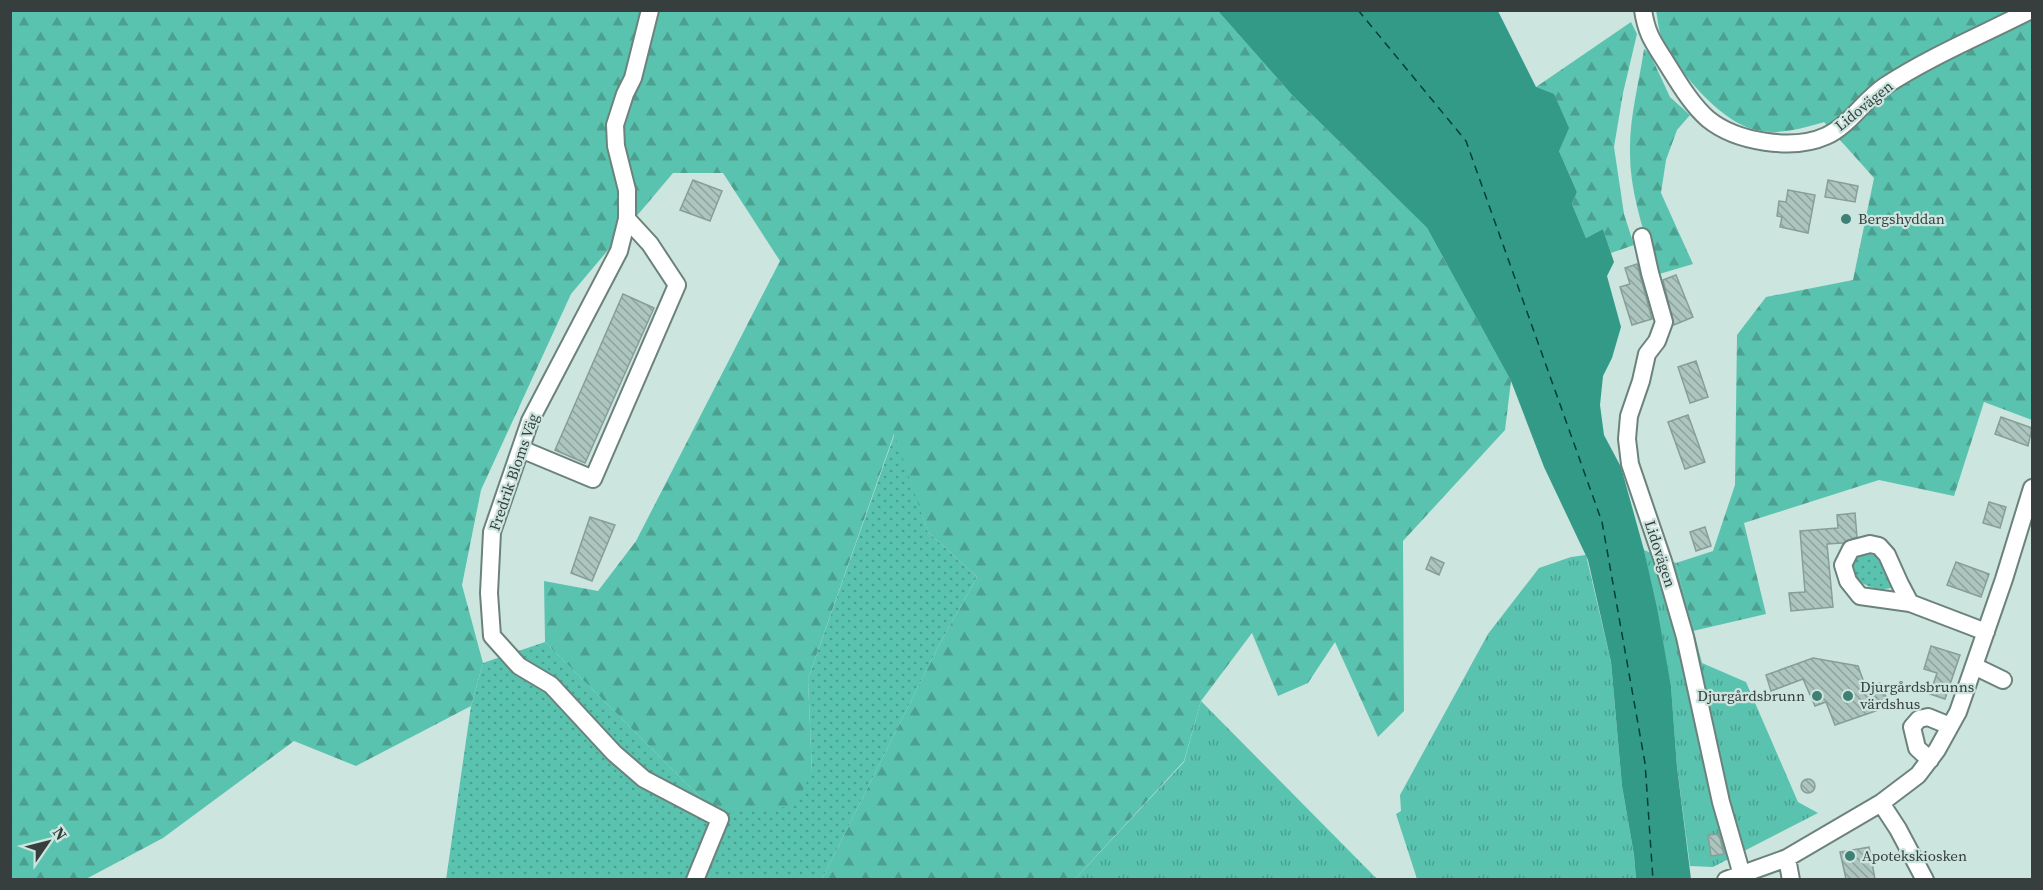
<svg xmlns="http://www.w3.org/2000/svg" width="2043" height="890" font-family="'Source Serif 4',serif">
  <style>
    .grass { fill: url(#grass-dots) }
    .forest { fill: url(#forest-firs) }
    .park { fill: url(#park-tufts) }
    .water { fill: #349a88 }
    .lines { fill: none; stroke-linecap: round; stroke-linejoin: round }
    .ferry { stroke: #004036; stroke-width: 1.5; stroke-dasharray: 8 6; stroke-linecap: butt }
    .building { fill: url(#building-back-hatch); stroke: #879d98; stroke-width: 1.5 }
    .minor-casing { stroke: #6c827c; stroke-width: 20 }
    .minor { stroke: #fff; stroke-width: 16 }
    .poi-dot { fill: #3e8174; stroke: #cde5df; stroke-width: 2 }
    .labels { text-anchor: middle; stroke-width: 4.5; stroke-linejoin: round; paint-order: stroke }
    .street-label { font-size: 15px; fill: #363f3d; stroke: #cde5df }
    .poi-label { font-size: 15px; fill: #363f3d; stroke: #cde5df; text-anchor: start }
  </style>
  <defs>
    <pattern id="grass-dots" width="8" height="8" patternUnits="userSpaceOnUse" patternTransform="scale(1.5)"><rect width="8" height="8" fill="#5ac3af"/><path d="M2 2h.1M6 6h.1" fill="none" stroke="#4ba090" stroke-width="1.8" stroke-linecap="round"/></pattern>
    <pattern id="forest-firs" width="22" height="20" patternUnits="userSpaceOnUse" patternTransform="scale(1.5)"><rect width="22" height="20" fill="#5ac3af"/><path d="M5 1l3.5 6h-7zM16 11l3.5 6h-7z" fill="#4ba090"/></pattern>
    <pattern id="park-tufts" width="24" height="20" patternUnits="userSpaceOnUse" patternTransform="scale(1.5)"><rect width="24" height="20" fill="#5ac3af"/><path d="M3 7l-1-3M5 7V3M7 7l1-3M15 17l-1-3M17 17v-4M19 17l1-3" fill="none" stroke="#4ba090"/></pattern>
    <pattern id="building-back-hatch" width="6" height="6" patternUnits="userSpaceOnUse" patternTransform="scale(1.5)"><rect width="6" height="6" fill="#adc5bf"/><path d="M-1 5l2 2M0 0l6 6M5-1l2 2" fill="none" stroke="#8ea19c"/></pattern>
  </defs>
  <rect width="100%" height="100%" fill="#cde5df"/>
  <!-- grass -->
  <path class="grass" d="M895,433L928,532L977,577L939,645L822,879L446,880L471,706L483,663L545,642L717,814L812,772L808,679Z
    M1869,554C1886,556 1888,570 1894,584L1891,588C1861,595 1831,560 1869,554Z"/>
  <!-- forest -->
  <path class="forest" d="M10,11H1218L1292,95L1427,228L1511,381L1505,430L1403,541L1404,711L1378,737L1335,642L1308,683L1278,696L1252,633L1201,701L1184,761L1075,879H822L939,645L977,577L928,532L894,434L808,679L812,772L795,806L717,814L545,642L544,581L598,591L636,541L780,261L723,173H673L571,294L481,490L462,585L483,663L471,706L356,766L294,741L163,838L86,879H11Z
    M1656,11H2032V420L1984,402L1954,496L1879,480L1744,523L1766,614L1693,631L1676,563L1713,551L1735,485L1737,335L1766,297L1853,280L1874,178L1824,122C1798,130 1768,138 1742,125C1711,110 1677,69 1662,38C1658,30 1658,19 1656,11Z
    M1631,22L1637,34L1623,93L1614,147L1624,214L1634,245L1611,253L1603,229L1586,238L1572,204L1577,192L1559,151L1536,87Z
    M1644,49L1649,52L1670,97L1690,115L1677,130L1666,160L1661,193L1693,264L1656,275C1646,236 1630,195 1630,154C1629,118 1639,84 1644,49Z"/>
  <!-- park -->
  <path class="park" d="M1644,550L1676,563L1702,663L1746,682L1798,802L1818,813L1713,867L1690,866L1677,767L1671,686Z
    M1586,555L1611,662L1622,786L1634,855L1636,879H1417L1396,814L1401,811L1400,795L1488,634L1539,568L1571,557Z
    M1201,701L1377,879H1075L1184,762Z"/>
  <!-- water -->
  <path class="water" d="M1218,11H1498L1536,87L1554,94L1569,128L1559,151L1577,192L1572,204L1586,238L1603,229L1614,262L1607,276L1621,327L1612,358L1603,376L1600,405L1604,435L1621,467L1644,550L1657,608L1671,686L1677,767L1691,879H1636L1634,855L1622,786L1611,662L1588,560L1544,467L1511,381L1427,228L1292,95Z"/>
  <g class="lines">
    <!-- ferry -->
    <path class="ferry" d="M1358,10L1466,141L1602,522L1645,763L1653,880"/>
  </g>
  <!-- building -->
  <path class="building" d="M693,180L722,191L710,221L680,210Z
    M1828,180L1858,186L1855,202L1825,197Z
    M1788,190L1815,195L1808,233L1780,227L1782,217L1777,216L1779,201L1786,202Z
    M1637,264L1652,319L1632,325L1620,287L1630,284L1625,268Z
    M1676,275L1693,317L1674,325L1663,280Z
    M623,294L654,308L585,463L555,450Z
    M1696,361L1708,397L1690,403L1678,367Z
    M1688,415L1705,462L1685,469L1668,422Z
    M2001,417L2032,428L2028,446L1995,434Z
    M1989,502L2006,507L2000,528L1983,523Z
    M1855,513L1857,537L1843,543L1827,544L1833,607L1791,611L1789,593L1805,592L1800,531L1838,528L1837,515Z
    M590,517L615,525L592,581L571,573Z
    M1705,527L1711,546L1696,551L1690,532Z
    M1431,557L1444,563L1439,575L1426,569Z
    M1956,562L1989,574L1981,597L1947,585Z
    M1931,646L1960,655L1945,699L1930,694L1937,673L1924,669Z
    M1813,658L1858,666L1866,688L1880,683L1890,706L1835,725L1826,702L1815,706L1803,679L1771,691L1766,675Z
    M1801 786a7 7 0 1 1 14 0a7 7 0 1 1-14 0Z
    M1719,834L1724,854L1711,856L1708,835Z
    M1869,847L1875,879H1846L1840,852Z"/>
  <g class="lines">
    <defs>
      <path id="minor" d="M650,10L633,78L625,94L615,125L616,146L627,190V219L619,251L530,421L492,532L489,593L492,636L519,666L551,685L614,753L644,779L720,819L695,880
        M1643,10C1647,36 1654,43 1667,64C1679,83 1691,104 1708,119C1736,142 1793,151 1826,136C1849,126 1864,100 1885,86C1931,56 1982,35 2031,10
        M1642,237L1650,273L1664,322L1657,341L1647,354L1641,381L1629,416L1627,439L1630,464L1663,561L1685,637L1721,802L1742,875
        M521,449L593,479L677,285L650,244L627,219
        M1910,603L1860,596L1848,581L1843,565L1851,549L1870,544L1879,546L1887,555L1900,584L1910,603L1986,632
        M1974,666L2003,680
        M1930,760L1917,748L1912,727L1919,719L1928,717L1950,726
        M1881,803L1898,829L1925,880
        M1787,858L1791,880
        M1726,880L1787,858L1881,803L1918,775L1937,750L1958,712L2004,579L2032,488"/>
    </defs>
    <!-- minor casing -->
    <use href="#minor" class="minor-casing"/>
    <!-- minor -->
    <use href="#minor" class="minor"/>
  </g>
  <!-- markers -->
  <g class="poi-dot">
    <circle cx="1846" cy="219" r="6"/>
    <circle cx="1817" cy="696" r="6"/>
    <circle cx="1848" cy="696" r="6"/>
    <circle cx="1850" cy="856" r="6"/>
  </g>
  <g class="labels">
    <!-- street labels -->
    <g class="street-label">
      <text transform="translate(1864 106) rotate(-39)" y="5">Lidovägen</text>
      <text transform="translate(514 472) rotate(-71)" y="5">Fredrik Bloms Väg</text>
      <text transform="translate(1660 554) rotate(72)" y="5">Lidovägen</text>
    </g>
    <!-- poi labels -->
    <g class="poi-label">
      <text x="1858" y="224">Bergshyddan</text>
      <text x="1860" y="692">Djurgårdsbrunns<tspan x="1860" dy="17">värdshus</tspan></text>
      <text x="1805" y="701" text-anchor="end">Djurgårdsbrunn</text>
      <text x="1862" y="861">Apotekskiosken</text>
    </g>
  </g>
  <!-- border -->
  <rect width="2043" height="890" fill="none" stroke="#363f3d" stroke-width="24"/>
  <!-- north arrow -->
  <g transform="translate(48 842) rotate(55)" stroke="#cde5df" stroke-width="4.5" paint-order="stroke">
  <path d="M0-4.5L10 22L0 15L-10 22Z" fill="#363f3d"/>
  <text y="-9" font-size="16" font-weight="bold" text-anchor="middle" fill="#363f3d">N</text>
  </g>
</svg>
